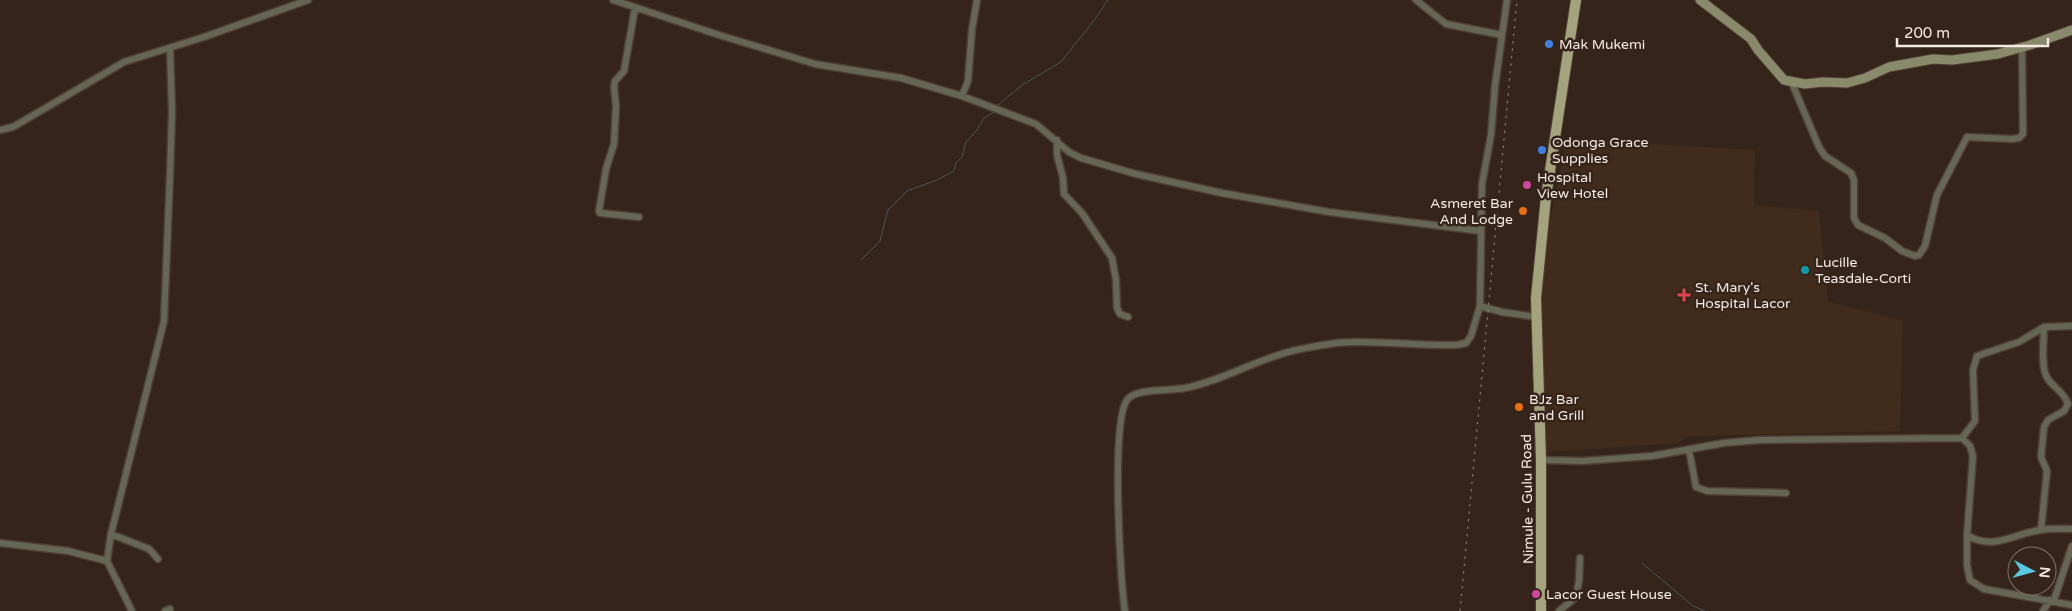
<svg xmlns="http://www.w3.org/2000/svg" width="2072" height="611" font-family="'Varela Round',sans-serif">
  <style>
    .built { fill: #412b1c }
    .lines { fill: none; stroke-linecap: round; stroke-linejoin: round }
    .stream { stroke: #495859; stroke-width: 1 }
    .street-casing { stroke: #503f35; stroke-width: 9 }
    .secondary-casing { stroke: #503f35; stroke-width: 11 }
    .primary-casing { stroke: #503f35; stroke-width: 12 }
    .street { stroke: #666654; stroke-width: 6 }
    .secondary { stroke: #89896b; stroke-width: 9 }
    .primary { stroke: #a3a47d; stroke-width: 10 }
    .rail { stroke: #95867d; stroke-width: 1; stroke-dasharray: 2.5 5; stroke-linecap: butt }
    .shop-dot { fill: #3f7fe0; stroke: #352419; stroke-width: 2 }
    .hotel-dot { fill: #d1479c; stroke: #352419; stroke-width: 2 }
    .food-dot { fill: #e8710a; stroke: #352419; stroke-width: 2 }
    .culture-dot { fill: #0f9aa8; stroke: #352419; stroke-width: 2 }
    .health-dot { fill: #e0444e; stroke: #352419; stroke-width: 2 }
    .labels { text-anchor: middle; stroke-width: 5; stroke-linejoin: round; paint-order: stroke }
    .poi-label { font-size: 14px; fill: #f4e8e1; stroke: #352419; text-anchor: start }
    .street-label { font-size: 14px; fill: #f4e8e1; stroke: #352419 }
  </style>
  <rect width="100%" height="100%" fill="#352419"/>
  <!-- built -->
  <path class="built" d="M1567,139L1755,150L1754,205L1819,211L1828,301L1903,321L1900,431L1695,436L1687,437L1678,443L1545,452L1540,312L1541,290L1548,229Z"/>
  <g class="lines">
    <!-- stream -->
    <path class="stream" d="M997,106L1022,85L1061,62L1095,19L1108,0
      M861,260L880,241L888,210L907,191L937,180L954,171L956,163L962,157L966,142L977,130L984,118L994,112
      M1642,563L1693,606L1705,611"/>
    <defs>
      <path id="street" d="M613,0L719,35L815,64L901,78L962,96L1036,124L1069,152L1081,158L1136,174L1222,193L1329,212L1481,231
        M1416,0L1446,24L1502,35
        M635,8L624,71L615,81L614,87L616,106L614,144L606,169L599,211L600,213L639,217
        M1791,81L1819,147L1825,156L1851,173L1854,180V218L1858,225L1885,238L1902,251L1915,256L1919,255L1925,246L1937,195L1967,137L2012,139L2019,138L2023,134L2022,48
        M962,96L968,81L972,29L977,0
        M0,130L13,127L124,62L204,37L308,0
        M1057,140V155L1063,178L1064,194L1082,213L1112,258L1116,280L1117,308L1120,314L1128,317
        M1480,306L1502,312L1536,317
        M1962,438L1975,421L1973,370L1977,356L2019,342L2044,327L2072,326
        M1689,450L1696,487L1707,491L1786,493
        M1541,460L1583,461L1652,456L1724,443L1760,440L1962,438L1970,446L1973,456L1967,535V565L1970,580L1984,589L2072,605
        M2041,530L2047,471L2041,457L2044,427L2048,420L2064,411L2068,404C2065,393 2054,388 2048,379C2040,369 2044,340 2044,327
        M111,534L149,549L158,559
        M1967,535C1992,551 2014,534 2040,530C2051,528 2061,529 2072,529
        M0,543L68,551L107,561
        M2054,600L2072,546
        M132,611L107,561L111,534L164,321L170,175L172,112L170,48
        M165,611L170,609
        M1125,611C1120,580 1111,422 1127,400C1135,388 1171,391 1185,388C1222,381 1255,360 1292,351C1311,347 1332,342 1352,342C1387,341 1422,346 1457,345L1466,343L1471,336L1480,306L1482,184L1491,135L1495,86L1507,0
        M1559,611L1576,597L1579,581L1580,558
        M2043,611L2050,600"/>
      <path id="secondary" d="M1700,0L1751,39L1758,50L1784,80L1805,84L1823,82L1847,83L1865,78L1889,67L1933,59L1952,60L1998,54L2030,45L2072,30"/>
      <path id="primary" d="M1541,611V460L1536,298L1546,197L1576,0"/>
    </defs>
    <!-- street casing -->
    <use href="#street" class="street-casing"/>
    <!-- secondary casing -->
    <use href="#secondary" class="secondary-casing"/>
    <!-- primary casing -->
    <use href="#primary" class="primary-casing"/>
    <!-- street -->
    <use href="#street" class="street"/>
    <!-- secondary -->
    <use href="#secondary" class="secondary"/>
    <!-- primary -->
    <use href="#primary" class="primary"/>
    <!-- rail -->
    <path class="rail" d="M1460,611L1517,0"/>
  </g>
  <!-- markers -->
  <g class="shop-dot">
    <circle cx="1549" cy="44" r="5"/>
    <circle cx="1542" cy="150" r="5"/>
  </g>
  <g class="hotel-dot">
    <circle cx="1527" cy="185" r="5"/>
    <circle cx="1536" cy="594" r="5"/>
  </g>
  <g class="food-dot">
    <circle cx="1523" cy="211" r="5"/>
    <circle cx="1519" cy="407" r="5"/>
  </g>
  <circle class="culture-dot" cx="1805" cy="270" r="5"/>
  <path class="health-dot" d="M1681.5 287.5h5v5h5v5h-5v5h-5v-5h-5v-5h5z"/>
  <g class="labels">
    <!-- poi labels -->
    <g class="poi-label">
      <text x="1559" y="49">Mak Mukemi</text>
      <text x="1552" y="147">Odonga Grace<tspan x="1552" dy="16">Supplies</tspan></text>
      <text x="1537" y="182">Hospital<tspan x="1537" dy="16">View Hotel</tspan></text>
      <text x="1513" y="208" text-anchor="end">Asmeret Bar<tspan x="1513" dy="16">And Lodge</tspan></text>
      <text x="1815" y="267">Lucille<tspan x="1815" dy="16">Teasdale-Corti</tspan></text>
      <text x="1695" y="292">St. Mary's<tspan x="1695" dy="16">Hospital Lacor</tspan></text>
      <text x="1529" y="404">BJz Bar<tspan x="1529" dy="16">and Grill</tspan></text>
      <text x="1546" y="599">Lacor Guest House</text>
    </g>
    <!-- street labels -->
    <g class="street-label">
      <text transform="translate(1527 499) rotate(-91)" y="5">Nimule - Gulu Road</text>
    </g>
  </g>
  <!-- north arrow -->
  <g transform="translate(2032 571) rotate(96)"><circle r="24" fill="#352419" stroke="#817269"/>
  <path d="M0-4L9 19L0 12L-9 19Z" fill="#58c9e3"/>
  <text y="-8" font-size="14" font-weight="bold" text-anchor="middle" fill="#f4e8e1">N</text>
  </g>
  <!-- scale -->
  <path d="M1897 38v8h151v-8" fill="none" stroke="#f4e8e1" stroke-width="2.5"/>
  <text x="1904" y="38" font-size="15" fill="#f4e8e1" stroke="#352419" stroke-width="4" paint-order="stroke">200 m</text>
</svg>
